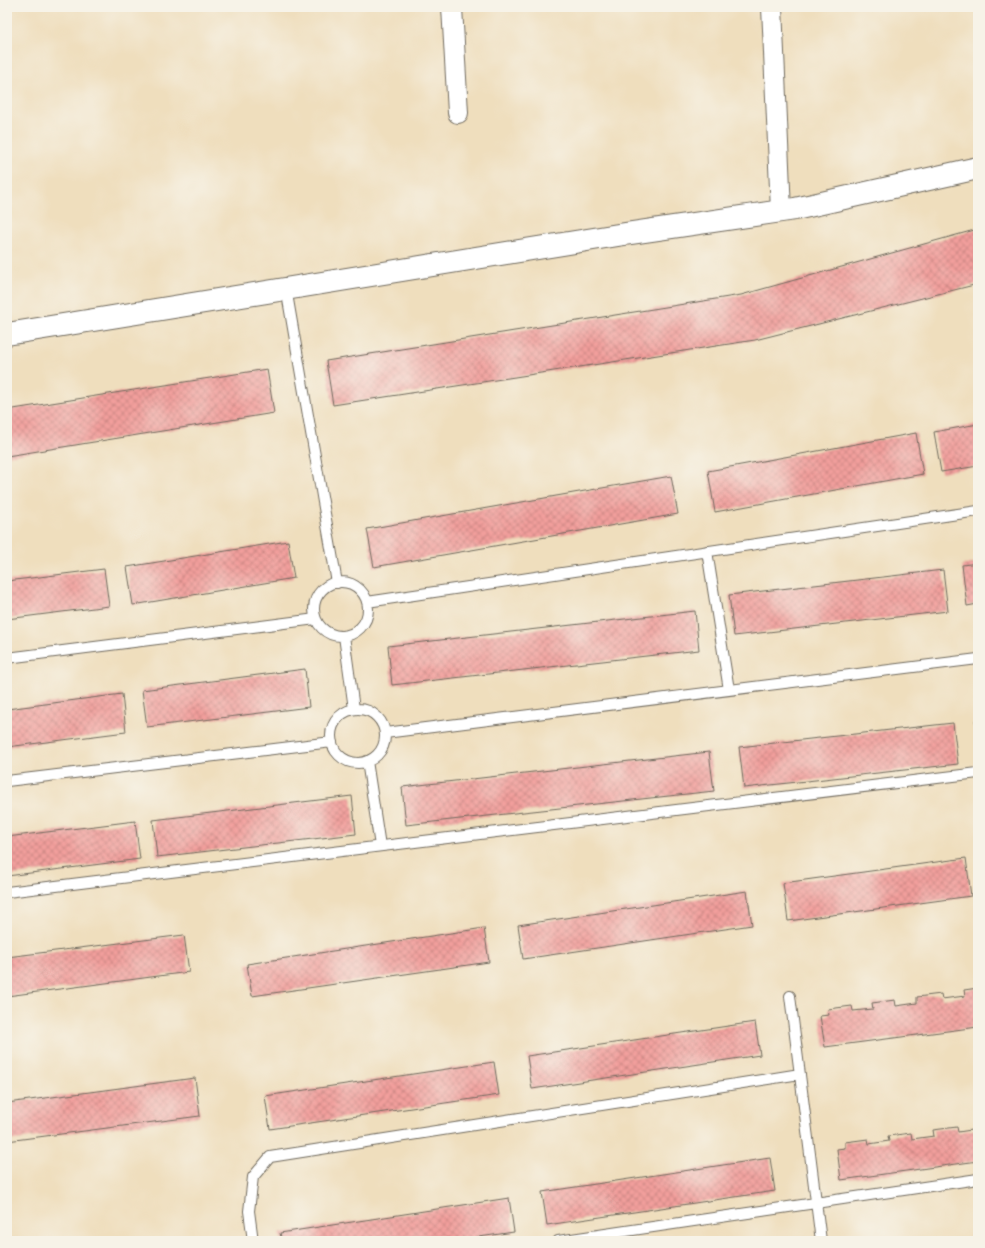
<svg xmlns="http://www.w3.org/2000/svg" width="985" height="1248" font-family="'Libre Bodoni',serif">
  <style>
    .building { fill: url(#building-cross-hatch) }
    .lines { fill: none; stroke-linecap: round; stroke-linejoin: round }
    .service-casing { stroke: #706a5e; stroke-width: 12 }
    .minor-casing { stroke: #706a5e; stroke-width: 22 }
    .tertiary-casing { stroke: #706a5e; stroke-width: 24 }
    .service { stroke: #fff; stroke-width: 10 }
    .minor { stroke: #fff; stroke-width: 20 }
    .tertiary { stroke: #fff; stroke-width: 22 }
  </style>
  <defs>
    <pattern id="building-cross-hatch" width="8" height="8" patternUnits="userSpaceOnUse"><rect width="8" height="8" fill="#f29f9c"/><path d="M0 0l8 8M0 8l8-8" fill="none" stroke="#c4827f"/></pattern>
  </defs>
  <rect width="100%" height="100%" fill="#f7f3e8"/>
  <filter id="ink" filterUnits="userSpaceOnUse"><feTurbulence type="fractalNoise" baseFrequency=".025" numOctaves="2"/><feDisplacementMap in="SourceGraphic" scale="8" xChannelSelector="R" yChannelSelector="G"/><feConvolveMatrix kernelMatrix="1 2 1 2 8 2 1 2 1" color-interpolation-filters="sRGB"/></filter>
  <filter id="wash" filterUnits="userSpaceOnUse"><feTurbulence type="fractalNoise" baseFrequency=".012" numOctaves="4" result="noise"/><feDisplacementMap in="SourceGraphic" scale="16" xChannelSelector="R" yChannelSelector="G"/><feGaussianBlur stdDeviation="0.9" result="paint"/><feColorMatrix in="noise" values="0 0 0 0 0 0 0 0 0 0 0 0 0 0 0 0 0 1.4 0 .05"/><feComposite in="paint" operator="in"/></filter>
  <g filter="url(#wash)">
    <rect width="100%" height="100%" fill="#efdebd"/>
    <g id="blocks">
      <!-- building -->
      <path class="building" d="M978,229V284L755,340L333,405L326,361L741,295Z
        M267,369L274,413L7,456V410Z
        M978,424V466L941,472L934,432Z
        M916,433L923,474L715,512L708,471Z
        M671,476L678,514L374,567L367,529Z
        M288,541L294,578L133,605L127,567Z
        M978,563V604L967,606L962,565Z
        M104,569L109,606L7,619V581Z
        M943,570L948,611L734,636L729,595Z
        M695,611L699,650L392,685L388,646Z
        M305,669L309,707L147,727L142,690Z
        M122,694L126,732L7,747V709Z
        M975,720H978V734H977Z
        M953,723L958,764L744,788L739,747Z
        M709,752L714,791L406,825L402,787Z
        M352,796L356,834L157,857L153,820Z
        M135,821L140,859L7,876V837Z
        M966,858L971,896L788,921L783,883Z
        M747,891L752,925L523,959L518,925Z
        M484,928L489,962L252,996L247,964Z
        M184,935L189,972L7,996V957Z
        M978,988V1027L825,1047L820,1016L829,1015L828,1009L852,1006L853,1011L873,1009L872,1003L895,1000L896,1006L917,1003V997L941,994L942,999L965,996L964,990Z
        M755,1022L760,1055L532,1089L527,1056Z
        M494,1062L499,1095L270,1129L265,1096Z
        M195,1078L200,1116L7,1141V1103Z
        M957,1127L958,1132L978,1129V1161L841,1180L837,1149L845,1148V1142L868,1139L869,1144L889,1141L888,1136L911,1133L912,1139L934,1136L933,1130Z
        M770,1158L775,1191L547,1225L542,1192Z
        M509,1198L514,1232L451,1241H282L280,1233Z
        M209,1238L210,1241H194V1240Z"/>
    </g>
  </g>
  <g filter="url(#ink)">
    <use href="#blocks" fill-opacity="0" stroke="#706a5e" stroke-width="1"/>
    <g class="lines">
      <defs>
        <path id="service" d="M286,288L337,583
          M707,551L729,690
          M314 609a27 27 0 1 1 54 0a27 27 0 1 1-54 0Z
          M367,602L978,511
          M344,636L354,709
          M7,658L316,619
          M331 736a27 27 0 1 1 54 0a27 27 0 1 1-54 0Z
          M385,733L978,659
          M367,761L380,846
          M7,781L332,742
          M7,892L978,773
          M790,996L821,1241
          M253,1241L249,1211L253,1177L270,1157L800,1074
          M558,1241L978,1179"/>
        <path id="minor" d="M452,7L458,113
          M772,7L781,211"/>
        <path id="tertiary" d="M7,334L618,235L795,209L978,168"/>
      </defs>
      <!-- service casing -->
      <use href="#service" class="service-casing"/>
      <!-- minor casing -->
      <use href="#minor" class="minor-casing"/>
      <!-- tertiary casing -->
      <use href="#tertiary" class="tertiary-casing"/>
      <!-- service -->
      <use href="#service" class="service"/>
      <!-- minor -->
      <use href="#minor" class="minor"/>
      <!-- tertiary -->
      <use href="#tertiary" class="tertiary"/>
    </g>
  </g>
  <!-- margin -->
  <rect width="985" height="1248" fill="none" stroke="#f7f3e8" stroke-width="24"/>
</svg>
